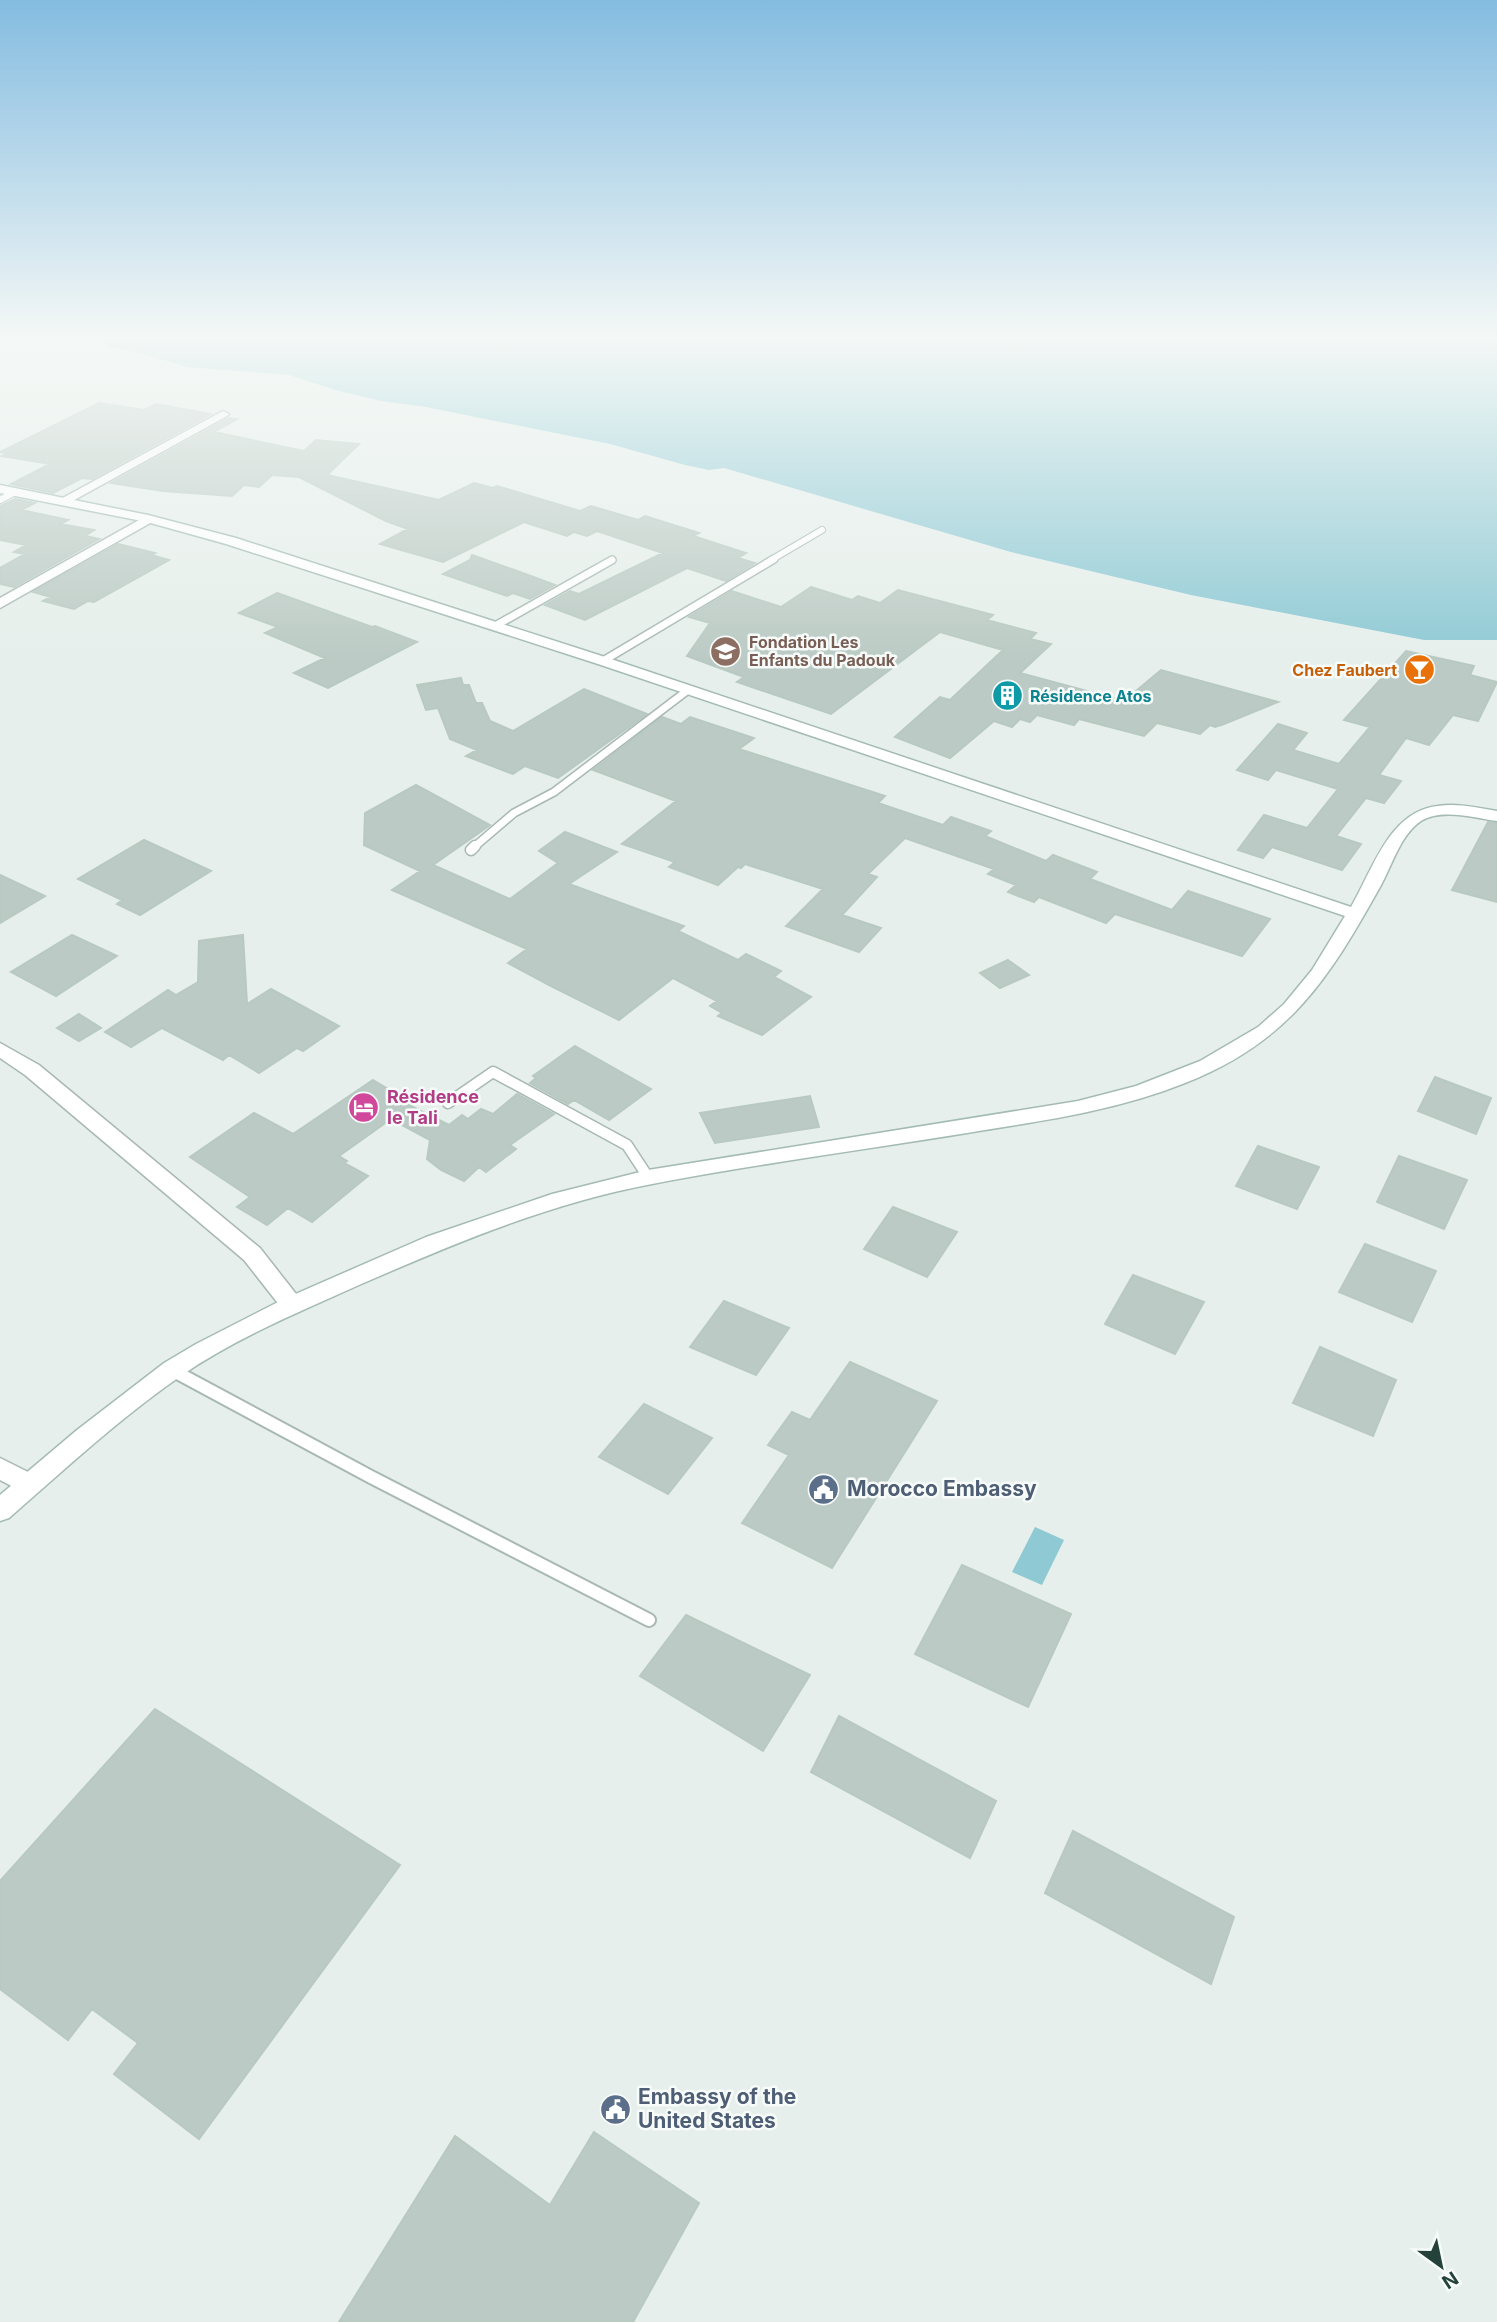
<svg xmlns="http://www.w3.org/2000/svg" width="1497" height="2322" font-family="Inter,sans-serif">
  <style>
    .water { fill: #8ec9d4 }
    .building { fill: #bbcac4; stroke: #b8c9c2; stroke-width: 2 }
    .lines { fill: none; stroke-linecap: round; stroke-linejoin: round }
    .lane-far3-casing { stroke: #a8b8b2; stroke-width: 8 }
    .lane-far2-casing { stroke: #a8b8b2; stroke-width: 10 }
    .lane-far1-casing { stroke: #a8b8b2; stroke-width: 13 }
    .lane-casing { stroke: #a8b8b2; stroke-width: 16 }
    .street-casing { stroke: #a8b8b2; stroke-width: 3 }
    .secondary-casing { stroke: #a4bbb3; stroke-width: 3 }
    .lane-far3 { stroke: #fff; stroke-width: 6 }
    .lane-far2 { stroke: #fff; stroke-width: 7 }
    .lane-far1 { stroke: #fff; stroke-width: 10 }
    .lane { stroke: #fff; stroke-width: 12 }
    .street { fill: #fff; fill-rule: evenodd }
    .secondary { fill: #fff; fill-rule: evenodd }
    .labels { text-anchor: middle; stroke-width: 5; stroke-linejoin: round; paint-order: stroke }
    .far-education-label { font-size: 16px; font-weight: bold; fill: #785e54; stroke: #f7fbf9; text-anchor: start }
    .far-food-label { font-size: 16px; font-weight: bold; fill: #c56008; stroke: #f7fbf9; text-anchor: end }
    .far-culture-label { font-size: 16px; font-weight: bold; fill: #0d838f; stroke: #f7fbf9; text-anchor: start }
    .hotel-label { font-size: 18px; font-weight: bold; fill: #b23c85; stroke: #f7fbf9; text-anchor: start }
    .near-service-label { font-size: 21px; font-weight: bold; fill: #4e5e75; stroke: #f7fbf9; text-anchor: start }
  </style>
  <rect width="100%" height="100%" fill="#e6efeb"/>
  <!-- water -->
  <path class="water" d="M88,337H1497V640H1424L1191,595L1011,552L724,468L709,470L685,465L610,444L426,407L381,401L339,391L289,375L187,367L147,355L110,347L98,338Z
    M1035,1527L1064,1540L1042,1585L1012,1572Z"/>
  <!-- building -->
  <path class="building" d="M99,403L144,410L156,404L211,414L92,479L82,478L53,493L11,484L50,464L2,456L7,453L0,452Z
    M229,418L237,419L214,432L304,451L316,440L359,444L327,475L439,500L474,483L493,488L497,486L580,511L591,506L638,520L645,516L699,533L693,536L746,553L738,558L755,563L726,581L687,568L585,620L545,605L570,591L579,594L663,553L597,531L587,536L574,532L567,536L524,522L443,562L380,544L408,529L386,521L299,477L272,475L259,487L244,485L232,496L163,491L111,483Z
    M15,499L35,503L21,510L68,520L60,524L94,530L85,536L99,539L14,587L0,584V568L25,554L14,552L26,545L0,540V506Z
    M118,544L155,553L151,555L169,560L94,602L88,601L74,609L43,601L51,597L33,592Z
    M472,555L520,572L555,585L530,599L513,593L507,596L443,574L470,560Z
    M811,587L852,600L858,596L880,603L898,590L993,615L987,620L1036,633L1030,639L1051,644L1020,673L1124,701L1161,670L1278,702L1224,724L1215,727L1210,725L1200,734L1157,723L1144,736L1079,719L1074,725L1037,715L1030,722L1020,719L1012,727L994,721L950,758L895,737L940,697L950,700L1003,650L940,632L831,714L737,682L744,677L687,656L710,623L689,617L732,591L781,607Z
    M277,593L372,627L375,626L417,642L328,688L294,673L325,658L265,633L278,627L239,613Z
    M1406,651L1474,666L1470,675L1497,682L1478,721L1453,715L1429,745L1406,738L1379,775L1401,781L1384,803L1366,798L1336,836L1361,844L1342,870L1272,847L1263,858L1238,850L1264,815L1307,828L1338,789L1276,770L1268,780L1237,770L1278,724L1307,733L1293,750L1339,764L1370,727L1344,720Z
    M461,678L463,685H469L476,703H482L490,721L513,731L584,689L647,714L558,778L525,766L513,774L466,756L477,750L450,739L438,708L426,710L417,685Z
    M662,717L681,724L690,717L754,738L739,749L885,796L878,803L943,825L951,817L991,831L985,836L1046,861L1053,855L1097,872L1090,879L1172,910L1188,891L1270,919L1242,956L1115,914L1106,923L1039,897L1034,902L1008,892L1016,885L988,874L994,869L905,838L868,874L877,877L842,915L881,928L859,952L786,926L823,889L745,864L741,868L738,867L718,885L669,867L675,862L622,844L676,801L593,770Z
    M416,785L490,825L433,865L510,899L558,863L539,851L565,832L617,852L569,884L684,926L678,931L738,960L746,954L781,971L774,977L811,997L762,1035L718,1016L722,1013L710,1006L717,1001L673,978L619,1020L551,986L508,963L527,949L392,890L420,871L364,845L365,813Z
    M1488,822L1497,823V902L1452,890Z
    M144,840L211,871L140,915L117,904L122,900L78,879Z
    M0,875L45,896L0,923Z
    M72,935L117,956L56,996L11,972Z
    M243,935L247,1004L271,989L339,1026L303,1051L297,1048L259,1073L229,1055L223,1060L162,1028L131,1047L105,1032L168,990L176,995L198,982L199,941Z
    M1008,960L1029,975L1000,988L980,973Z
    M79,1014L101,1028L79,1041L57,1028Z
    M575,1046L651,1089L609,1120L574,1100L568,1104L530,1083L536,1078L533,1076Z
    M1435,1077L1491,1098L1476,1134L1418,1111Z
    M373,1080L403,1098L399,1100L449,1125L462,1115L468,1119L481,1109L493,1114L517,1094L554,1114L510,1145L516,1149L486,1172L479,1167L464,1181L441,1170L427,1159L430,1140L391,1119L339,1156L347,1161L344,1163L368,1176L312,1222L288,1208L267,1225L237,1207L250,1197L190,1157L254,1113L293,1134Z
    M810,1096L819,1127L715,1143L700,1113Z
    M1258,1146L1319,1167L1297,1209L1236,1186Z
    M1399,1156L1467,1180L1444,1229L1377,1202Z
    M893,1207L957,1232L927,1277L864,1249Z
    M1365,1244L1436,1271L1412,1322L1339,1292Z
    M1133,1275L1204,1302L1175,1354L1105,1324Z
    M724,1301L789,1328L756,1375L690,1347Z
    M1320,1347L1396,1380L1373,1436L1293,1403Z
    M850,1362L937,1401L832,1568L742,1523L789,1455L768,1445L792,1412L810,1420Z
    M644,1404L712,1438L668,1494L599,1457Z
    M962,1565L1071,1614L1028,1707L915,1654Z
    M686,1615L810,1675L763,1751L640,1676Z
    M155,1709L400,1865L199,2139L114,2074L138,2043L92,2009L68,2040L0,1989V1881Z
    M839,1716L996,1801L970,1858L811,1772Z
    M1073,1831L1234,1917L1211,1984L1045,1893Z
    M594,2132L699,2203L633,2322H339L455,2136L550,2205Z"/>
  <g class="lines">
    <defs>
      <path id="lane-far3" d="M0,500L15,492
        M771,560L822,530"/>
      <path id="lane-far2" d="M495,626L612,560
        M603,661L774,559
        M473,848L514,813L554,792L688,690"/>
      <path id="lane-far1" d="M471,850L475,846
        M448,1103L493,1072L627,1145L648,1177"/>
      <path id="lane" d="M172,1370L371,1477L649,1620"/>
      <path id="street" d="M223,411L229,414L227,416L67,504L57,501Z
        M148,515L154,519L152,522L0,608V598Z
        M0,1043L39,1065L260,1248L300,1299L303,1305L300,1311L292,1314L284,1311L244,1260L25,1075L0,1058Z
        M0,1458L38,1477L42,1484L38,1491L29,1495L0,1480Z"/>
      <path id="secondary" d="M0,485L148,515L236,538L608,658L1351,907C1373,870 1389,811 1438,806C1458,803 1478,808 1497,811V821C1474,818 1442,808 1421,821C1400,835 1392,866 1380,887C1328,980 1289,1042 1185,1083C1115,1111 1041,1121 967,1133C862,1150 756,1164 652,1184C550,1203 453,1244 359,1285C299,1312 236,1338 182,1375C121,1417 65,1469 9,1518L0,1521V1495L77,1430L164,1363L196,1344L284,1299L426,1237L552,1194L648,1170L1078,1101L1136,1086L1200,1061L1258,1027L1284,1004L1312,970L1345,916L598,664L226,544L147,522L0,493Z"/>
    </defs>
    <!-- lane-far3 casing -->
    <use href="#lane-far3" class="lane-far3-casing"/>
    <!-- lane-far2 casing -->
    <use href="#lane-far2" class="lane-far2-casing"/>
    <!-- lane-far1 casing -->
    <use href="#lane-far1" class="lane-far1-casing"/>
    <!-- lane casing -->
    <use href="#lane" class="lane-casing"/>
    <!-- street casing -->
    <use href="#street" class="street-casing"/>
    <!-- secondary casing -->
    <use href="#secondary" class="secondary-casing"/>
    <!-- lane-far3 -->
    <use href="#lane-far3" class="lane-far3"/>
    <!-- lane-far2 -->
    <use href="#lane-far2" class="lane-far2"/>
    <!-- lane-far1 -->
    <use href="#lane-far1" class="lane-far1"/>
    <!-- lane -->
    <use href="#lane" class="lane"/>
    <!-- street -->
    <use href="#street" class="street"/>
    <!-- secondary -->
    <use href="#secondary" class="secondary"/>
  </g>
  <!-- sky -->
  <linearGradient id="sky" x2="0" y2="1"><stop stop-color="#84bce0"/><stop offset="0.51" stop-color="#f4f8f6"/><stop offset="1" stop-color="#f4f8f6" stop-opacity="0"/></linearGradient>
  <rect width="1497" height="662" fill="url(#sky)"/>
  <!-- icons -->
  <defs>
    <symbol id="school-disc" viewBox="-11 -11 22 22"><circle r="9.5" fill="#8d6e63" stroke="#f7fbf9"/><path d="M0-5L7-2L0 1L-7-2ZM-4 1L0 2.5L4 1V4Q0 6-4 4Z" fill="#fff"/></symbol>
    <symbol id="bar-disc" viewBox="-11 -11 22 22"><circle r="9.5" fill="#e8710a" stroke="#f7fbf9"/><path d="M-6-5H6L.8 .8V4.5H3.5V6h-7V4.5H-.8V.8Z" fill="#fff"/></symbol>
    <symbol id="building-disc" viewBox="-11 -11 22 22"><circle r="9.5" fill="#0f9aa8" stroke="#f7fbf9"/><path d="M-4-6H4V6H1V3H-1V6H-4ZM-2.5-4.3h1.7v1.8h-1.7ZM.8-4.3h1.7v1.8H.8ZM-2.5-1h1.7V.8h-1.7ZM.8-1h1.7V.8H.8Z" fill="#fff"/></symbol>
    <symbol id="hotel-disc" viewBox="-11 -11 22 22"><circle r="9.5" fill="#d1479c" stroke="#f7fbf9"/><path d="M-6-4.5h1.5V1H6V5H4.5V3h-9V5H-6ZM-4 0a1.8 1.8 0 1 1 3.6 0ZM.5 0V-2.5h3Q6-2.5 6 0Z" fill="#fff"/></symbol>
    <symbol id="civic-disc" viewBox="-11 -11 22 22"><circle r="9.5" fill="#5c6f8a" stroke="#f7fbf9"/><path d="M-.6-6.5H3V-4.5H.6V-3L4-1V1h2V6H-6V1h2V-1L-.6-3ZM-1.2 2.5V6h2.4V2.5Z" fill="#fff"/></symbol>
  </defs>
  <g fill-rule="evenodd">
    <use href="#school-disc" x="708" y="634" width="35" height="35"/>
    <use href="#bar-disc" x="1402" y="652" width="35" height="35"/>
    <use href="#building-disc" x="990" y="678" width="35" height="35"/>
    <use href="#hotel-disc" x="346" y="1090" width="35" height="35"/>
    <use href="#civic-disc" x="806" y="1472" width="35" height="35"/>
    <use href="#civic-disc" x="598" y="2092" width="35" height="35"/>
  </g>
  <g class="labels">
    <!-- far-education labels -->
    <g class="far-education-label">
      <text x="749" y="648">Fondation Les<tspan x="749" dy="18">Enfants du Padouk</tspan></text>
    </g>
    <!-- far-food labels -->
    <g class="far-food-label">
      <text x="1397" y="676">Chez Faubert</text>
    </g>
    <!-- far-culture labels -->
    <g class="far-culture-label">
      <text x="1030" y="702">Résidence Atos</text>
    </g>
    <!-- hotel labels -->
    <g class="hotel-label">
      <text x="387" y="1103">Résidence<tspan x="387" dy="21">le Tali</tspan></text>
    </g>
    <!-- near-service labels -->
    <g class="near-service-label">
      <text x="847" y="1496">Morocco Embassy</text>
      <text x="638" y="2104">Embassy of the<tspan x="638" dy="24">United States</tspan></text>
    </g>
  </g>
  <!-- north arrow -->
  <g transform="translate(1441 2266) rotate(147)" stroke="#f7fbf9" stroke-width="5" paint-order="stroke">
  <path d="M0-5L12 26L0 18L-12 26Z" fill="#24423a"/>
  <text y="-10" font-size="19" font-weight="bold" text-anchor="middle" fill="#24423a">N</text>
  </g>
</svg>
